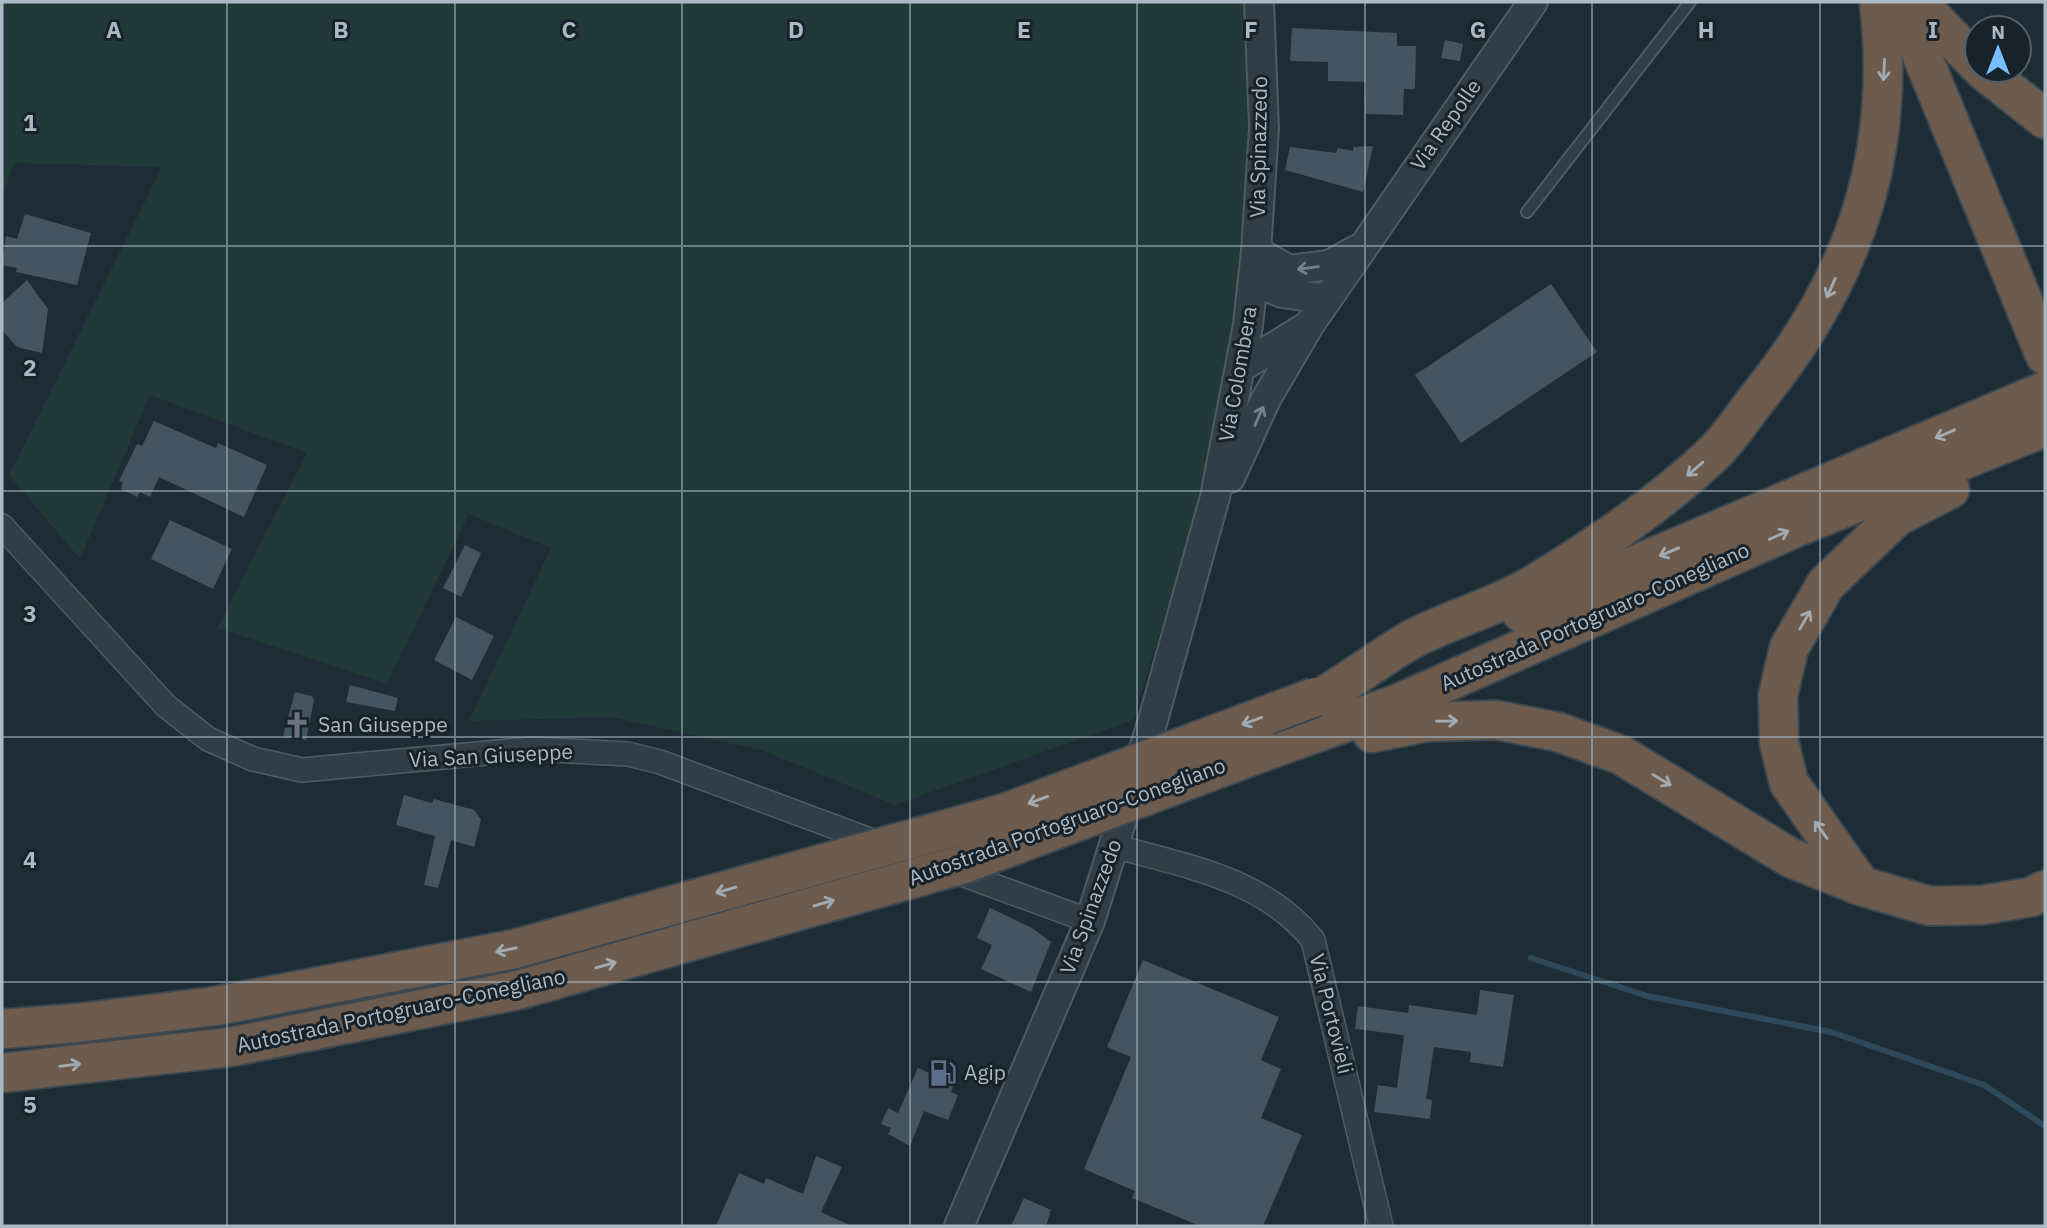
<svg xmlns="http://www.w3.org/2000/svg" width="2047" height="1228" font-family="'IBM Plex Sans',sans-serif">
  <style>
    .green { fill: #213937 }
    .lines { fill: none; stroke-linecap: round; stroke-linejoin: round }
    .stream { stroke: #2e495c; stroke-width: 6 }
    .building { fill: #445460 }
    .service-casing { stroke: #4f5b65; stroke-width: 14 }
    .minor-casing { stroke: #4f5b65; stroke-width: 26 }
    .tertiary-casing { stroke: #4f5b65; stroke-width: 32 }
    .motorway-casing { stroke: #3c4851; stroke-width: 42 }
    .service { stroke: #313e47; stroke-width: 10 }
    .minor { stroke: #313e47; stroke-width: 23 }
    .tertiary { stroke: #313e47; stroke-width: 28 }
    .motorway { stroke: #6d5c4e; stroke-width: 38 }
    .motorway-bridge-casing { stroke: #3c4851; stroke-width: 42; stroke-linecap: butt }
    .motorway-bridge { stroke: #6d5c4e; stroke-width: 38 }
    .oneway { stroke: #a2abb2 }
    .oneway2 { stroke: #74828c }
    .grid { fill: none; stroke: #abb9c4; stroke-width: 2; stroke-opacity: 0.55 }
    .labels { text-anchor: middle; stroke-width: 6; stroke-linejoin: round; paint-order: stroke }
    .street-label { font-size: 21px; fill: #abb9c4; stroke: #17222b }
    .poi-label { font-size: 21px; fill: #abb9c4; stroke: #17222b; text-anchor: start }
    .grid-label { font-size: 23px; text-anchor: middle; font-weight: bold; fill: #abb9c4; stroke: #17222b; stroke-width: 6; stroke-linejoin: round; paint-order: stroke }
  </style>
  <rect width="100%" height="100%" fill="#1e2c36"/>
  <!-- green -->
  <path class="green" d="M2,2H1247L1248,255L1201,499L1133,720L895,805L761,750L611,717L469,721L551,548L469,514L387,684L217,628L307,453L150,395L80,559L9,475L162,167L14,163L2,198Z"/>
  <g class="lines">
    <!-- stream -->
    <path class="stream" d="M1531,958L1647,996L1831,1032L1984,1085L2045,1126"/>
  </g>
  <!-- building -->
  <path class="building" d="M1292,28L1397,33V46H1416L1415,89H1404L1403,115L1365,114L1366,82L1328,81V62L1290,61Z
    M1445,40L1463,44L1460,61L1441,58Z
    M1373,146L1363,192L1285,170L1290,147L1336,153L1338,148L1353,151V147Z
    M25,214L91,233L77,285L16,272L17,268L2,265L6,236L17,239Z
    M27,280L48,309L42,353L17,347L2,330V303Z
    M1551,284L1597,352L1461,443L1415,375Z
    M154,421L216,448L218,443L267,465L244,517L159,477L150,497L140,492L137,497L121,489L123,483L119,481L137,444L142,446Z
    M170,520L232,549L213,589L151,559Z
    M465,545L481,553L461,597L443,588Z
    M456,617L494,636L472,680L434,660Z
    M350,685L398,698L395,711L346,702Z
    M295,692L312,696L314,700L306,740L283,736Z
    M404,795L432,803L434,799L474,810L481,820L474,847L451,840L438,888L424,885L435,836L396,825Z
    M990,908L1032,928L1051,942L1031,992L981,969L992,945L977,938Z
    M1143,960L1279,1017L1261,1060L1281,1069L1261,1118L1302,1135L1263,1226H1200L1132,1198L1135,1191L1084,1169L1131,1057L1107,1047Z
    M1480,990L1514,995L1503,1067L1470,1062L1471,1052L1434,1047L1426,1099L1432,1100L1430,1119L1374,1112L1378,1085L1397,1088L1404,1035L1355,1029L1358,1006L1408,1013L1409,1005L1477,1015Z
    M918,1068L954,1084L951,1092L958,1095L948,1120L924,1111L910,1146L888,1134L891,1128L881,1124L888,1108L898,1113Z
    M816,1156L842,1167L821,1212L852,1226H716L739,1173L764,1184L766,1178L803,1194Z
    M1024,1198L1051,1210L1046,1226H1011Z"/>
  <g class="lines">
    <defs>
      <path id="service" d="M1527,212L1690,2"/>
      <path id="minor" d="M2,526L166,706L208,739L253,759L302,770L531,749L628,754L660,762L883,845
        M1114,846C1185,866 1265,879 1313,940L1381,1226
        M948,869L1090,921"/>
      <path id="tertiary" d="M1256,251L1289,270L1329,265L1358,249
        M1253,281L1282,293L1327,299
        M1240,368L1306,327
        M1230,478L1266,399L1310,324L1533,2
        M959,1226L1090,921L1153,720L1215,497L1248,325L1256,251L1264,128L1259,2"/>
      <path id="motorway" d="M1900,2L2045,355
        M1917,2L1977,64
        M1983,70L2045,119
        M1522,613L2045,391
        M1329,693C1356,676 1382,657 1409,641C1449,619 1495,608 1535,584C1598,545 1660,504 1714,453C1731,436 1745,414 1760,395C1855,277 1897,153 1879,2
        M1372,733L1427,722L1496,720L1558,732L1621,755L1791,858L1861,886L1930,906L1983,905L2031,897L2045,890
        M1265,751L1397,704L1797,527L2045,427
        M1861,886L1789,783L1779,742L1778,695L1789,648L1826,584L1896,517L1950,489
        M2,1029L77,1023"/>
    </defs>
    <!-- service casing -->
    <use href="#service" class="service-casing"/>
    <!-- minor casing -->
    <use href="#minor" class="minor-casing"/>
    <!-- tertiary casing -->
    <use href="#tertiary" class="tertiary-casing"/>
    <!-- motorway casing -->
    <use href="#motorway" class="motorway-casing"/>
    <!-- service -->
    <use href="#service" class="service"/>
    <!-- minor -->
    <use href="#minor" class="minor"/>
    <!-- tertiary -->
    <use href="#tertiary" class="tertiary"/>
    <!-- motorway -->
    <use href="#motorway" class="motorway"/>
    <defs>
      <path id="motorway-bridge" d="M77,1023L216,1006L515,949L1005,813L1315,697
        M2,1073L230,1047L518,990L964,864L1265,751"/>
    </defs>
    <!-- motorway-bridge casing -->
    <use href="#motorway-bridge" class="motorway-bridge-casing"/>
    <!-- motorway-bridge -->
    <use href="#motorway-bridge" class="motorway-bridge"/>
  </g>
  <!-- one-way arrows -->
  <defs><path id="oneway-shaft" d="M-6 0H5M1.5-3L5.5 0L1.5 3" fill="none" stroke-width="1.6" stroke-linecap="round" stroke-linejoin="round" transform="scale(1.75)"/></defs>
  <g class="oneway">
    <use href="#oneway-shaft" transform="translate(1884 70) rotate(93)"/>
    <use href="#oneway-shaft" transform="translate(1831 288) rotate(114)"/>
    <use href="#oneway-shaft" transform="translate(1945 434) rotate(157)"/>
    <use href="#oneway-shaft" transform="translate(1695 469) rotate(139)"/>
    <use href="#oneway-shaft" transform="translate(1779 535) rotate(-24)"/>
    <use href="#oneway-shaft" transform="translate(1669 552) rotate(157)"/>
    <use href="#oneway-shaft" transform="translate(1805 620) rotate(-60)"/>
    <use href="#oneway-shaft" transform="translate(1252 721) rotate(160)"/>
    <use href="#oneway-shaft" transform="translate(1447 721) rotate(-1)"/>
    <use href="#oneway-shaft" transform="translate(1662 780) rotate(31)"/>
    <use href="#oneway-shaft" transform="translate(1038 800) rotate(160)"/>
    <use href="#oneway-shaft" transform="translate(1821 830) rotate(-126)"/>
    <use href="#oneway-shaft" transform="translate(726 890) rotate(164)"/>
    <use href="#oneway-shaft" transform="translate(824 903) rotate(-16)"/>
    <use href="#oneway-shaft" transform="translate(506 950) rotate(169)"/>
    <use href="#oneway-shaft" transform="translate(606 965) rotate(-16)"/>
    <use href="#oneway-shaft" transform="translate(70 1065) rotate(-7)"/>
  </g>
  <g class="oneway2">
    <use href="#oneway-shaft" transform="translate(1308 268) rotate(173)"/>
    <use href="#oneway-shaft" transform="translate(1259 416) rotate(-66)"/>
  </g>
  <!-- grid -->
  <path class="grid" d="M227,2V1226M455,2V1226M682,2V1226M910,2V1226M1137,2V1226M1365,2V1226M1592,2V1226M1820,2V1226M2,246H2045M2,491H2045M2,737H2045M2,982H2045"/>
  <!-- icons -->
  <defs>
    <symbol id="church-bare" viewBox="-9 -9 18 18"><path d="M-1.2-6h2.4v3.5h3.3v2.4h-3.3V6h-2.4V-.1h-3.3v-2.4h3.3Z" fill="#6b7280" stroke="#17222b" stroke-width="2.5" paint-order="stroke"/></symbol>
    <symbol id="fuel-bare" viewBox="-9 -9 18 18"><path d="M-5.5-6h7V0h2V4h1.3V-2.5L3-4.5l.8-.8L6-3V5H2.5V1h-1V6h-7ZM-4.2-4.7v3.2H.2V-4.7Z" fill="#5c6f8a" stroke="#17222b" stroke-width="2.5" paint-order="stroke"/></symbol>
  </defs>
  <g fill-rule="evenodd">
    <use href="#church-bare" x="278" y="706" width="38" height="38"/>
    <use href="#fuel-bare" x="924" y="1054" width="38" height="38"/>
  </g>
  <g class="labels">
    <!-- street labels -->
    <g class="street-label">
      <text transform="translate(1446 125) rotate(-55)" y="7">Via Repolle</text>
      <text transform="translate(1259 147) rotate(-89)" y="7">Via Spinazzedo</text>
      <text transform="translate(1238 374) rotate(-80)" y="7">Via Colombera</text>
      <text transform="translate(1595 617) rotate(-24)" y="7">Autostrada Portogruaro-Conegliano</text>
      <text transform="translate(491 756) rotate(-3)" y="7">Via San Giuseppe</text>
      <text transform="translate(1067 822) rotate(-20)" y="7">Autostrada Portogruaro-Conegliano</text>
      <text transform="translate(1091 907) rotate(-70)" y="7">Via Spinazzedo</text>
      <text transform="translate(401 1011) rotate(-12)" y="7">Autostrada Portogruaro-Conegliano</text>
      <text transform="translate(1331 1014) rotate(76)" y="7">Via Portovieli</text>
    </g>
    <!-- poi labels -->
    <g class="poi-label">
      <text x="318" y="732">San Giuseppe</text>
      <text x="964" y="1080">Agip</text>
    </g>
  </g>
  <g class="grid-label">
    <text x="114" y="38">A</text>
    <text x="341" y="38">B</text>
    <text x="569" y="38">C</text>
    <text x="796" y="38">D</text>
    <text x="1024" y="38">E</text>
    <text x="1251" y="38">F</text>
    <text x="1478" y="38">G</text>
    <text x="1706" y="38">H</text>
    <text x="1933" y="38">I</text>
    <text x="30" y="131">1</text>
    <text x="30" y="376">2</text>
    <text x="30" y="622">3</text>
    <text x="30" y="868">4</text>
    <text x="30" y="1113">5</text>
  </g>
  <!-- border -->
  <rect width="2047" height="1228" fill="none" stroke="#abb9c4" stroke-width="7"/>
  <!-- north arrow -->
  <g transform="translate(1998 49)"><circle r="33" fill="#17222b" stroke="#525e68" stroke-width="2"/>
  <path d="M0-5L12 26L0 18L-12 26Z" fill="#77c0fd"/>
  <text y="-10" font-size="19" font-weight="bold" text-anchor="middle" fill="#abb9c4">N</text>
  </g>
</svg>
